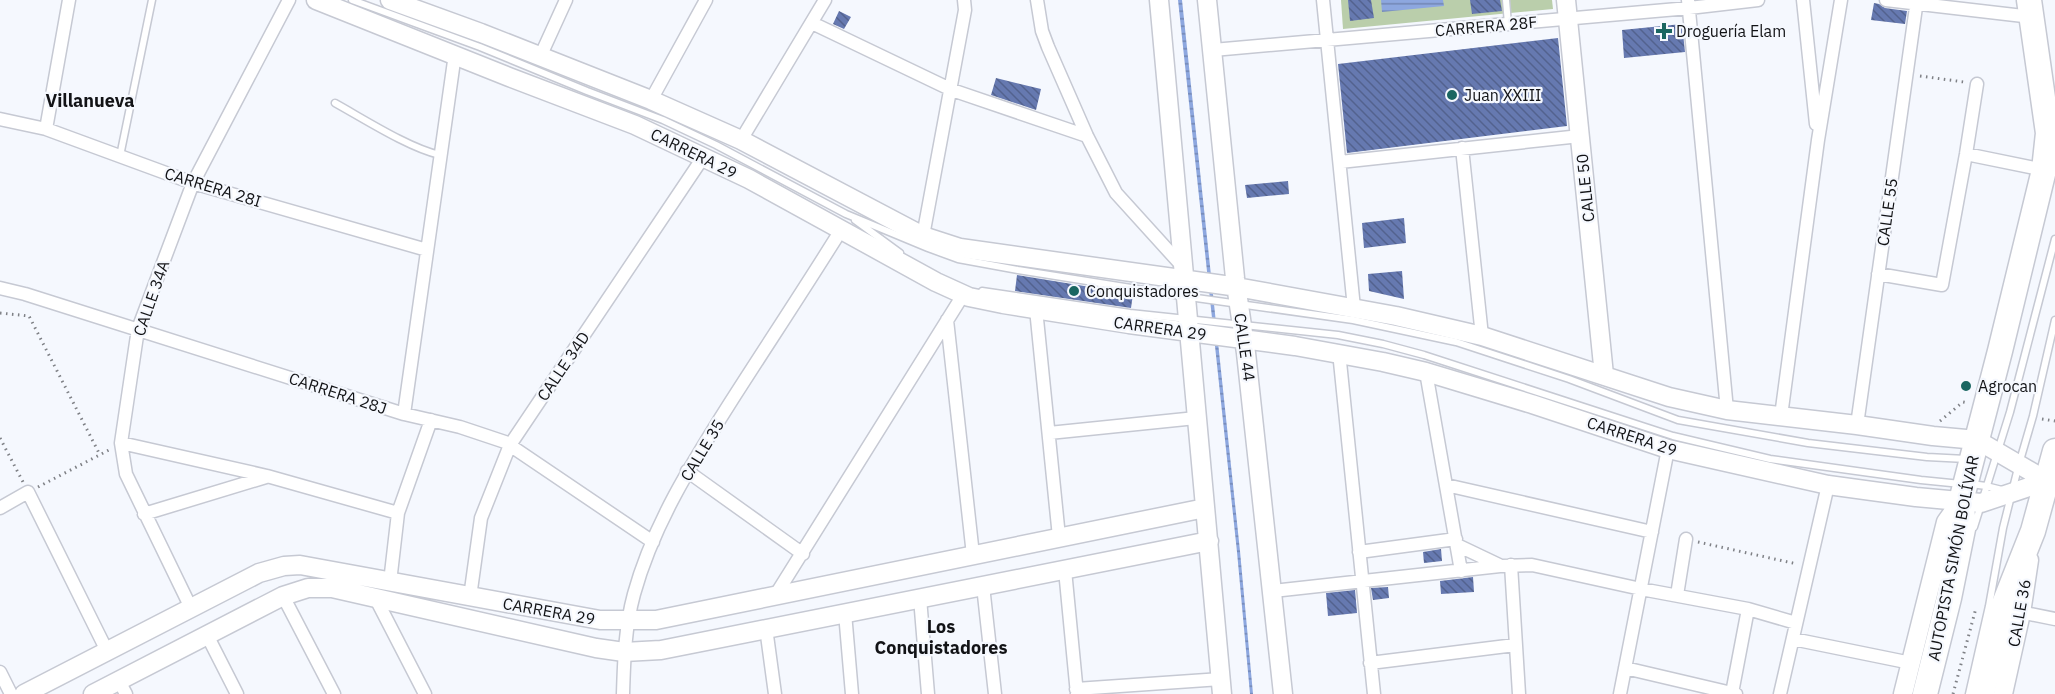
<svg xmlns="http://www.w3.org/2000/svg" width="2055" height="694" font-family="'IBM Plex Sans',sans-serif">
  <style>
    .pitch { fill: #baceab }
    .water { fill: url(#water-rules) }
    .building { fill: url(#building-back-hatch) }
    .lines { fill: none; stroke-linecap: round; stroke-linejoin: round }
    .lane-casing { stroke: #c6c9d3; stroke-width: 9 }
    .street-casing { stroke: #c6c9d3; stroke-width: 15 }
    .secondary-casing { stroke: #c6c9d3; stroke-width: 21 }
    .highway-casing { stroke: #c6c9d3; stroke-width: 27 }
    .path { stroke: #7f8186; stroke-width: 3; stroke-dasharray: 1.5 4.5; stroke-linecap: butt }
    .lane { stroke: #fff; stroke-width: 6 }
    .street { stroke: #fff; stroke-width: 12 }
    .secondary { stroke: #fff; stroke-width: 18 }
    .highway { stroke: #fff; stroke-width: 24 }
    .poi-dot { fill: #1a6661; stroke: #f5f8fe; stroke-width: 2 }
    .labels { text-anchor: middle; stroke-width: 4.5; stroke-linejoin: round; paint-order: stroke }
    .street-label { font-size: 16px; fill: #121316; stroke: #f5f8fe }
    .poi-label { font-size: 16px; fill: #121316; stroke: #f5f8fe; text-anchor: start }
    .neighbourhood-label { font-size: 18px; font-weight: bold; fill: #121316; stroke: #f5f8fe }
  </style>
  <defs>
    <pattern id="water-rules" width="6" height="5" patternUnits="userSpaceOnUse" patternTransform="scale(1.5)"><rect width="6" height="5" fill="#8da7df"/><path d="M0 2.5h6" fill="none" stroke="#7287b4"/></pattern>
    <pattern id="building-back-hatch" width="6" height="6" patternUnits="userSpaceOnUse" patternTransform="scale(1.5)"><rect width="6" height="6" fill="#6679b0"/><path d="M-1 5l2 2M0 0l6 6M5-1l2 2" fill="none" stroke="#53628e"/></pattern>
  </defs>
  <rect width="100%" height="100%" fill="#f5f8fe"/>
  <!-- pitch -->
  <path class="pitch" d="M1341,0H1552L1553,9L1343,29Z"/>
  <!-- water -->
  <path class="water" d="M1178,0H1182L1240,551L1253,694H1250L1237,552Z
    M1381,0H1443L1444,6L1382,12Z"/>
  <!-- building -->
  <path class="building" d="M1348,0H1371L1374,18L1350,21Z
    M1470,0H1500L1502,11L1472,14Z
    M1874,3L1879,4L1885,8L1907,11L1905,24L1871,20Z
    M839,11L851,17L844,29L833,24Z
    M1682,24L1685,52L1624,58L1622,30Z
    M1558,38L1567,126L1347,153L1338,64Z
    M996,78L1041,89L1036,110L991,95Z
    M1288,181L1289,194L1247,198L1245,185Z
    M1404,218L1406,243L1364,248L1362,223Z
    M1402,271L1404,299L1369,291L1368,274Z
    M1017,275L1133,294L1131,308L1015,291Z
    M1441,549L1442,561L1424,563L1423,552Z
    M1473,577L1474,592L1441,594L1440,581Z
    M1388,587L1389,598L1373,600L1371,588Z
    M1355,590L1357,613L1328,616L1326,593Z"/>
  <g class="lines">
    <defs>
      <path id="lane" d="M352,0L480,47L587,91L663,120L716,145L846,214L928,248L958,259L1018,270L1175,295L1353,320L1456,342L1569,379L1678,420L1808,443L1927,457L1966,459
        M1506,0L1508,24
        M335,103C364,119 409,148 440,155
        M120,156L152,0
        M855,220L900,253
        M982,291L1130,313L1338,335L1383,344L1424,355L1673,436L1770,459L1921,480L1961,484
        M1971,484L1986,486L2002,490
        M1974,527L2010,412L2055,239
        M1969,694L1989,606L2003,528L2019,464L2033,416L2055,320"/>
      <path id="street" d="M1037,0L1042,31L1048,47L1087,136L1116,193L1184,268
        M1323,0L1354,308
        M1688,0L1727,410
        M1803,0L1816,124
        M1886,0L2032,17
        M812,23L952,90L1087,136
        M1213,50L1689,8L1758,0
        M540,57L566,0
        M651,100L706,0
        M0,119L46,129L193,183L427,250
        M46,129L69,0
        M741,140L825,0
        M1462,148L1482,336
        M1966,154L2044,170
        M1340,162L1580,136
        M923,236L965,10L964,0
        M1878,274L1942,285L1966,154L1977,84
        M0,288L25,294L404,414L460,427L505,442L653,542
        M1036,309L1059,537
        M947,320L973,555
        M1339,352L1374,694
        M1426,372L1461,571
        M404,414L455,54
        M1781,416L1818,140L1841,0
        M1857,425L1917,0
        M1049,433L1196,418
        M121,443L267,476L398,513
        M687,471L803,554
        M1446,485L1652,532
        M0,508L28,492L107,651
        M144,514L266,477
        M1457,545L1499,565
        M1359,552L1456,539
        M1511,565L1519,694
        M1065,570L1077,694
        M390,582L398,513L431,420
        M983,586L995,694
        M1273,591L1500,566L1532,565L1641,589L1748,609L1796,623
        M1677,595L1686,539
        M283,596L334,694
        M775,596L963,295
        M470,597L481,518L510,445L704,156
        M920,598L928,694
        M376,599L425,694
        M191,608L126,474L121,443L138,329L193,183L289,0
        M2015,611L2055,619
        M845,613L852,694
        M766,628L775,694
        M207,635L237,694
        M1793,639L1911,663
        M1370,663L1515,645
        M1625,668L1736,694
        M0,672L11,694
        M119,681L126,694
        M1076,689L1221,679
        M1732,693L1748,609
        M623,694C624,660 625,627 634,594C653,525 692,463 730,403C767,345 805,288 841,230
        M1620,694L1668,449
        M1780,694L1828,485"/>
      <path id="secondary" d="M316,0L509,77L635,125L749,179L936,282L969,297L1003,304L1129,324L1295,346L1383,362L1426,372L1532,404L1668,449L1828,485L1916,497L1981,503L2047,481
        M390,0L481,33L651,100L741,140L923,236L960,248L1231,286L1396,316L1482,336L1669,397L1727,410L1857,425L1933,436L1977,440L2047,481L2053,482
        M1159,0C1181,231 1200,463 1222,694
        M1207,0L1235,278L1246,353L1283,694
        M1566,0L1604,375
        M24,694L259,573L284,566L300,565L600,620H656L1205,508
        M93,694L283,596L308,588H332L596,648L624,652L661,650L1209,541
        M1903,694L1946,522L1961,501
        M2003,694L2021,613L2029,560"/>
      <path id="highway" d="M1925,694L1949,598L1964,524L1961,501L2000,351L2044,170L2048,133L2029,0
        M1982,694L2002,609L2033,531L2055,451"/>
    </defs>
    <!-- lane casing -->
    <use href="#lane" class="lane-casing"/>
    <!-- street casing -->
    <use href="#street" class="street-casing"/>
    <!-- secondary casing -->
    <use href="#secondary" class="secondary-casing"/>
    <!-- highway casing -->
    <use href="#highway" class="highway-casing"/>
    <!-- path -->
    <path class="path" d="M1920,76L1964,82
      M0,313L29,316L100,455
      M2042,419L2055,421
      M1940,421L1963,402L1968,403
      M0,438L23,482
      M38,487L109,450
      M1698,542L1797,564
      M1953,694L1976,608"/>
    <!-- lane -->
    <use href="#lane" class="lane"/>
    <!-- street -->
    <use href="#street" class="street"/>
    <!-- secondary -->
    <use href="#secondary" class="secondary"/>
    <!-- highway -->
    <use href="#highway" class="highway"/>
  </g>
  <!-- markers -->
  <g class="poi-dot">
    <path d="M1661 22h6v6h6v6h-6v6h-6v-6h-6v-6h6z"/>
    <circle cx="1452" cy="95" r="6"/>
    <circle cx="1074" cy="291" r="6"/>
    <circle cx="1966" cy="386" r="6"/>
  </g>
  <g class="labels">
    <!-- street labels -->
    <g class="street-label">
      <text transform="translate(1486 26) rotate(-5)" y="6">CARRERA 28F</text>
      <text transform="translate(694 153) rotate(26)" y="6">CARRERA 29</text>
      <text transform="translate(213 187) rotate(17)" y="6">CARRERA 28I</text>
      <text transform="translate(1585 188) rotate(-96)" y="6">CALLE 50</text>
      <text transform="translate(1887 212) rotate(-82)" y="6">CALLE 55</text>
      <text transform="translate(151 298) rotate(-71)" y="6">CALLE 34A</text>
      <text transform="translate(1160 328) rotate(8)" y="6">CARRERA 29</text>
      <text transform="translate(1245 347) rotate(82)" y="6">CALLE 44</text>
      <text transform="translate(563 366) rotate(-56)" y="6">CALLE 34D</text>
      <text transform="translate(338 393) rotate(18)" y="6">CARRERA 28J</text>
      <text transform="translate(1632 436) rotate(18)" y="6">CARRERA 29</text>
      <text transform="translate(702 450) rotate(-59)" y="6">CALLE 35</text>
      <text transform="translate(1953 558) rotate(-79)" y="6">AUTOPISTA SIMÓN BOLÍVAR</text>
      <text transform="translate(549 611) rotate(10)" y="6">CARRERA 29</text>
      <text transform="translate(2019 613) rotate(-80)" y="6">CALLE 36</text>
    </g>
    <!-- poi labels -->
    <g class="poi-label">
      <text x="1676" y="37">Droguería Elam</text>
      <text x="1464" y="101">Juan XXIII</text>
      <text x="1086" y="297">Conquistadores</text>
      <text x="1978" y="392">Agrocan</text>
    </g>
    <!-- neighbourhood labels -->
    <g class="neighbourhood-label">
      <text x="90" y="107">Villanueva</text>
      <text x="941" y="633">Los<tspan x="941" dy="21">Conquistadores</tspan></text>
    </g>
  </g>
</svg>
